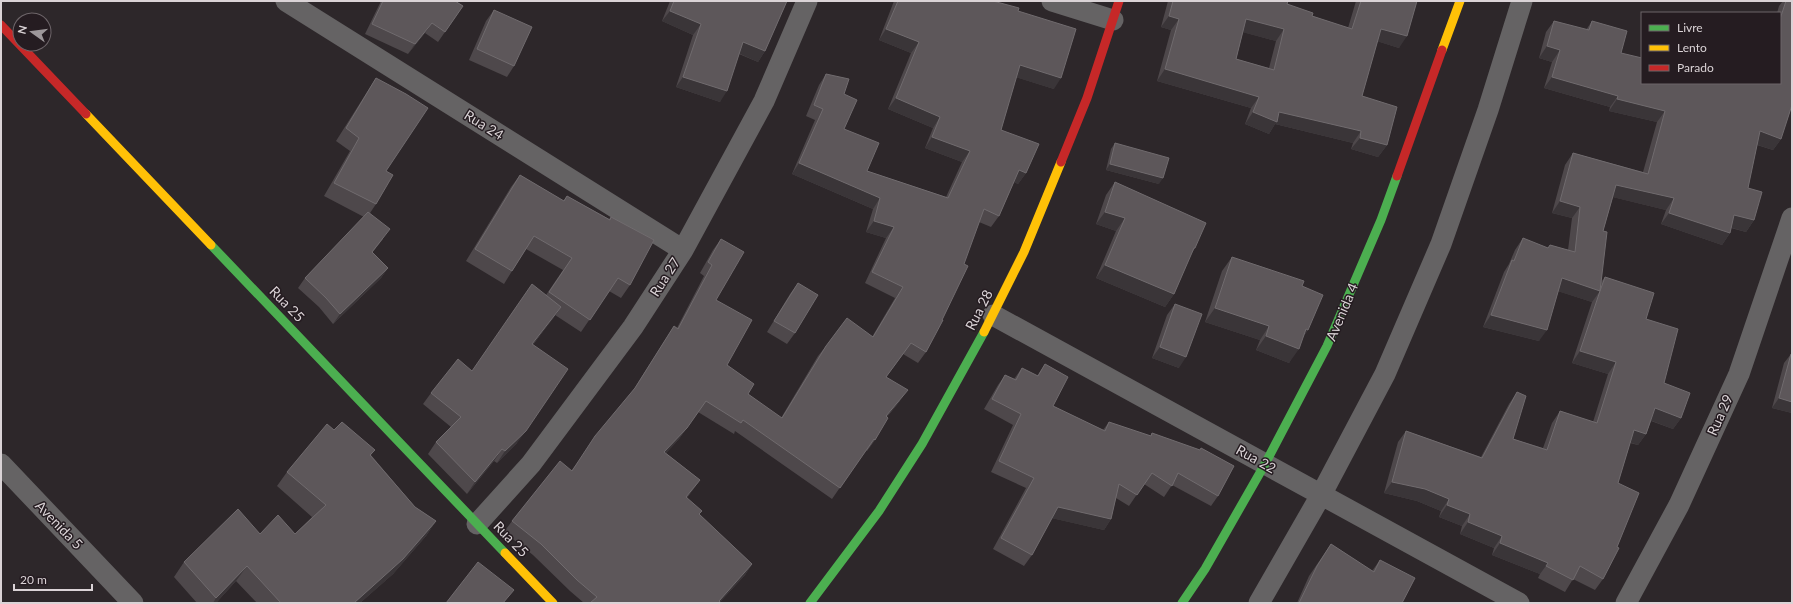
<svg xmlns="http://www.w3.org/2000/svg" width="1793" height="604" font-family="Lato,sans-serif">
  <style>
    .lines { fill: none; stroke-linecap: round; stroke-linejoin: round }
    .street { stroke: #656364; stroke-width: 21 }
    .fast { stroke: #4caf50; stroke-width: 9 }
    .slow { stroke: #ffc107; stroke-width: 9 }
    .jam { stroke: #c62828; stroke-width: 9 }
    .wall { fill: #4e484b; fill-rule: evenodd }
    .shaded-wall { fill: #3a3538 }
    .building { fill: #5d575a; stroke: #706b6e; fill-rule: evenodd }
    .labels { text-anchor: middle; stroke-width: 3; stroke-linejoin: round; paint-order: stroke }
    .street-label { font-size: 14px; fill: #dad3d6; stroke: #251c21 }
  </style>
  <rect width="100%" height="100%" fill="#2d272a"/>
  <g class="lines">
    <!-- street -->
    <path class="street" d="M286,1L683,250
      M1052,1L1113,20
      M993,315L1519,603
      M1,464L133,603
      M477,524L531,464L633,327L683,250L764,101L807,1
      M1259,603L1321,495L1385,374L1441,244L1488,110L1522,1
      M1626,603L1679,505L1739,374L1792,218"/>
    <!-- fast -->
    <path class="fast" d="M211,245L505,553
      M810,603L879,511L922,444L984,332
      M1182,603L1205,569L1265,464L1327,346L1381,220L1397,176"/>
    <!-- slow -->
    <path class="slow" d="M1442,50L1460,1
      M86,114L211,245
      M984,332L1024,252L1061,162
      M505,553L553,603"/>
    <!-- jam -->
    <path class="jam" d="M1,25L86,114
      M1061,162L1087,98L1119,1
      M1397,176L1442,50"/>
  </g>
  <!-- wall -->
  <path class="wall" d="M381,1H455L463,6L438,42L425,33L408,54L365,34Z
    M670,1H787L765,51L758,62L739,54L720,102L676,87L693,35L662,21Z
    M894,1H993L1018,11L1054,89L1016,77L1001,130L1026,173L1018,184L1014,182L999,216L991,227L979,222L926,352L918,363L903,354L886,377L900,401L887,417L875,440L867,451L866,450L832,499L735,431L734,434L698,412L679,439L666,453L700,480L687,498L700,515L752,564L745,575L720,602L721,603H584L570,591L533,555L504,532L512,521L571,471L632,392L674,326L677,328L704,276L700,273L713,250L721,239L716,300L727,365L748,394L781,418L818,356L826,346L872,337L895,298L865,283L886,238L866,232L873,209L792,174L815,120L806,116L819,85L826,74L844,94V129L867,171L946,197L962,162L925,148L933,128L888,109L911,53L879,40Z
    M1168,1H1288L1287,4L1312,16L1348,28L1356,1H1417L1399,48L1377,41L1362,96L1387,145L1378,157L1351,149L1353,143L1275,124L1269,134L1245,124L1251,108L1157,81L1171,30L1161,27ZM1243,32L1276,41L1269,68L1236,59Z
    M1783,1H1792L1781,139L1773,150L1757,145L1748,188L1754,220L1746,232L1731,228L1730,233L1722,245L1661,224L1666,210L1613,197L1603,231L1601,282L1605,277L1646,319L1664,383L1681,418L1673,429L1651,421L1646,434L1638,445L1630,443L1618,483L1603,579L1595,590L1573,579L1565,592L1538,578L1540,574L1492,555L1494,548L1460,534L1462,526L1439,517L1441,511L1417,501L1384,493L1398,442L1406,431L1481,457L1509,404L1517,392L1513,439L1543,448L1552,423L1560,411L1593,422L1608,374L1572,363L1592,302L1558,291L1539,341L1483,327L1504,272L1509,264L1515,250L1523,238L1548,248L1550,245L1568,250L1572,218L1552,213L1565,165L1573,153L1643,172L1657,122L1609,111L1610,107L1544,88L1552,62L1539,58L1546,32L1554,21L1586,30L1592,21L1621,53L1642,83H1780V13H1777L1779,6Z
    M494,10L514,66L507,77L469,60L486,21Z
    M376,78L386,171L376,204L370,213L383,239L372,253L388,268L381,278L333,324L319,307L298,288L305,278L364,217L324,196L350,151L336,141L367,92Z
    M1115,143L1159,184L1106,170L1111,149Z
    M520,175L563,201L567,196L609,219L611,217L630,285L621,298L609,291L581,332L555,315L533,345L517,443L497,463L494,461L467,494L428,454L436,442L451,427L423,404L431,393L472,371L546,295L563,270L526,249L512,271L504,284L466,261L511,187Z
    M1115,182L1195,248L1191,254L1174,294L1165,307L1096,278L1116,231L1096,224L1106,195Z
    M1232,257L1302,286L1308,330L1303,337L1289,363L1256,350L1260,340L1205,322L1222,271Z
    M798,283L795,333L787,344L767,332L790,294Z
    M1175,304L1179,368L1152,358L1167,315Z
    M1791,354L1792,413L1772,408L1784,363Z
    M1045,364L1053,406L1103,430L1109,422L1150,436L1152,433L1218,496L1211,506L1172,485L1164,497L1144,484L1129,506L1116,498L1111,519L1104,530L1052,518L1032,555L1024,566L993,549L1026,488L991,472L1013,425L984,409L998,385L1005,375L1014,379L1022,368L1037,376Z
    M375,450L371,455L415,507L436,521L426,536L393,574L360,603H257L236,581L216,603H197L174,577L184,562L260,534H295L312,517L277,486L287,472Z
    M1331,544L1372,571L1380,560L1402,603H1297L1309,576Z"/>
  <!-- shaded-wall -->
  <path class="shaded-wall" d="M670,11L701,24L693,35L662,21Z
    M1169,16L1179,19L1171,30L1161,27Z
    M1246,19L1284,29L1276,41L1238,31Z
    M432,23L425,33L408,54L415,44Z
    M886,29L919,42L911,53L879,40Z
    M1381,29L1407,36L1399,48L1373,40Z
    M743,42L765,51L758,62L736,52Z
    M1547,46L1560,50L1552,62L1539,58Z
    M1020,65L1061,78L1054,89L1012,76Z
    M1165,69L1259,97L1251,108L1157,81Z
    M683,77L727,91L720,102L676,87Z
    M1552,77L1618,96L1610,107L1544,88Z
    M896,98L940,117L933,128L888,109Z
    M1617,99L1665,111L1657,122L1609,111Z
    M1253,112H1279L1361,131L1353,143L1275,124L1269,134L1245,124Z
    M1760,131L1781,139L1773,150L1752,143Z
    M932,137L970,151L962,162L925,148Z
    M1360,138L1387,145L1378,157L1351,149Z
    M799,163L880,198L873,209L792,174Z
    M1110,164L1163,178L1159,184L1106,170Z
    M1019,170L1026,173L1018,184L1012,181Z
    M1616,185L1674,198L1666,210L1608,196Z
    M1560,201L1580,207L1572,218L1552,213Z
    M1105,212L1125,218L1116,231L1096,224Z
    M1669,213L1730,233L1722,245L1661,224Z
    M1734,215L1754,220L1746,232L1726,226Z
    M874,221L894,227L886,238L866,232Z
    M1105,265L1174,294L1165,307L1096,278Z
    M388,268L381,278L333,324L340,314Z
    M1562,278L1600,291L1592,302L1554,290Z
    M561,307L553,319L524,356L532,344Z
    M1215,308L1269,326L1260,340L1205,322Z
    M1491,315L1547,330L1539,341L1483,327Z
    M1306,329L1308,330L1298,344Z
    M1266,336L1299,349L1289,363L1256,350Z
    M1160,347L1186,357L1179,368L1152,358Z
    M1580,351L1616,362L1608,374L1572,363Z
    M908,390L900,401L878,427L886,416Z
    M1779,398L1792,402V413L1772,408Z
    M1655,408L1681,418L1673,429L1647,419Z
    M698,412L679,439L657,463L664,452Z
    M1634,430L1646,434L1638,445L1626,441Z
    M526,431L517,443L497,463L505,451Z
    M502,449L494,461L467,494L475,482Z
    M700,480L692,491L678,508L686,497Z
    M1392,482L1425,489L1449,499L1441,511L1417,501L1384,493Z
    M1447,505L1470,514L1462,526L1439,517Z
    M1058,507L1111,519L1104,530L1051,518Z
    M436,521L426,536L393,574L360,603H354Z
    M1468,522L1502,536L1494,548L1460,534Z
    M1500,543L1548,563L1540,574L1492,555Z
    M752,564L745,575L719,603H717Z
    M247,566L236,581L216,603H213L216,598Z"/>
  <!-- building -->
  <path class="building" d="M383,1H455L463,6L445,32L432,23L415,44L372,24Z
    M674,1H787L765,51L743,42L727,91L683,77L701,24L670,11Z
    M898,1H993L1019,8L1018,11L1076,29L1061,78L1020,65L1001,130L1039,144L1026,173L1019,170L999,216L984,209L964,264L968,266L942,320H943L926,352L911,343L886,377L908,390L886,416L888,418L875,440L874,439L840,488L743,420L741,423L706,401L687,428L664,452L700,480L686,497L702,511L699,514L752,564L719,601L721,603H590L597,597L577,580L541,544L512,521L560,461L572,471L595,436L635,388L674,326L678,329L712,265L708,262L721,239L744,252L716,300L752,320L727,365L754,384L748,394L782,418L826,346L847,318L873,337L903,287L872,272L894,227L874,221L880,198L799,163L823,109L814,105L826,74L849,79L844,94L857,100L844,129L879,143L867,171L948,198L970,151L932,137L940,117L896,98L919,42L886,29Z
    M1173,1H1288L1287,4L1313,13L1312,16L1352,29L1361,1H1417L1407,36L1381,29L1362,96L1397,107L1387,145L1360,138L1361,131L1279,112L1277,122L1253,112L1259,97L1165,69L1179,19L1169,16ZM1246,19L1284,29L1274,70L1236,59Z
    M1786,1H1792V105L1781,139L1760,131L1748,188L1762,192L1754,220L1734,215L1730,233L1669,213L1674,198L1616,185L1603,231L1607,232L1600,291L1605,277L1654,293L1646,319L1678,329L1664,383L1690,393L1681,418L1655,408L1646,434L1634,430L1618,483L1639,493L1617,547L1619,548L1603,579L1580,566L1573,580L1546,566L1548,563L1500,543L1502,536L1468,522L1470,514L1447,505L1449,499L1425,489L1392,482L1406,431L1482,458L1517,392L1526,396L1513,439L1547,450L1560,411L1597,423L1616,362L1580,351L1600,291L1562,278L1547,330L1491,315L1512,260L1514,261L1523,238L1548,248L1550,245L1575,252L1580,207L1560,201L1573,153L1648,174L1665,111L1617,99L1618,96L1552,77L1560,50L1547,46L1554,21L1589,30L1592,21L1627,31L1621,53L1642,58V83H1780V19Z
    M494,10L532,27L514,66L477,49Z
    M376,78L406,94L428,108L386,171L393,175L376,204L334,183L359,138L346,128Z
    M1115,143L1169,158L1163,178L1110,164Z
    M520,175L564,201L567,196L610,220L611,217L654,240L630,285L618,278L590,320L549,292L572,258L534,236L512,271L475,249Z
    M1115,182L1206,223L1195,248H1194L1174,294L1105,265L1125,218L1105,212Z
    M368,212L390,229L372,252L388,268L340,314L326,298L305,278Z
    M1232,257L1304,281L1302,286L1323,295L1308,330L1306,329L1299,349L1266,336L1269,326L1215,308Z
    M798,283L818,295L795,333L774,321Z
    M532,284L561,307L532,344L568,369L526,431L505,451L502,449L475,482L436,442L461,417L431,393L458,359L472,371Z
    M1175,304L1202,314L1186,357L1160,347Z
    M1791,354H1792V402L1779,398Z
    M1045,364L1068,377L1053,406L1105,431L1109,422L1151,436L1152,433L1200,450L1201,448L1234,466L1218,496L1178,473L1172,486L1152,473L1137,495L1119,484L1111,519L1058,507L1032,555L1001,538L1034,478L999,461L1021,414L992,399L1005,375L1016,380L1022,368L1038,376Z
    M342,422L375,450L370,455L415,507L436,521L403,559L354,603H281L247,566L216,598L184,562L238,509L260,534L278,515L295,534L326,505L287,472L327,424L334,430Z
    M1331,544L1374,572L1380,560L1415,578L1402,603H1299L1317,566Z
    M478,562L514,590L503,603H446Z"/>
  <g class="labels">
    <!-- street labels -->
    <g class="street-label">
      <text transform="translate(484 125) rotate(32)" y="5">Rua 24</text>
      <text transform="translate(665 277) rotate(-57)" y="5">Rua 27</text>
      <text transform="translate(287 304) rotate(46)" y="5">Rua 25</text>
      <text transform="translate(979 310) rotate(-63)" y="5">Rua 28</text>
      <text transform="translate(1342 312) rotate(-67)" y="5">Avenida 4</text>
      <text transform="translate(1720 415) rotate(-66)" y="5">Rua 29</text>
      <text transform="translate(1256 459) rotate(29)" y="5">Rua 22</text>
      <text transform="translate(59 525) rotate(46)" y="5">Avenida 5</text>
      <text transform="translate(511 539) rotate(46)" y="5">Rua 25</text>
    </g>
  </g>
  <!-- border -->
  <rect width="1793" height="604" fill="none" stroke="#dad3d6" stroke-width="4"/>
  <!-- legend -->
  <rect x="1641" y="12" width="140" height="72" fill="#251c21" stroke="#6d6569"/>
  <rect x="1649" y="25" width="20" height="6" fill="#4caf50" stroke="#6d6569"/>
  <text x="1677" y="32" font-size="12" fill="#dad3d6">Livre</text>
  <rect x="1649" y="45" width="20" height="6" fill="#ffc107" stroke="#6d6569"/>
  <text x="1677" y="52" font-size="12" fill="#dad3d6">Lento</text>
  <rect x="1649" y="65" width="20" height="6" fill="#c62828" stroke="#6d6569"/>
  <text x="1677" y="72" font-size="12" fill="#dad3d6">Parado</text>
  <!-- north arrow -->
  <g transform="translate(32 32) rotate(284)"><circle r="19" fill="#251c21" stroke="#6d6569"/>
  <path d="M0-3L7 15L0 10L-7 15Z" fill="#9d979a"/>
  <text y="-6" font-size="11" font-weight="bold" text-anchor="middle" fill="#dad3d6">N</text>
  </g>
  <!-- scale -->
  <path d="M14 584v6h78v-6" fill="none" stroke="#dad3d6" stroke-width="2"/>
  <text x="20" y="584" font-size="12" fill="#dad3d6" stroke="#251c21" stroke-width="3" paint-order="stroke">20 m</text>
</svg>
